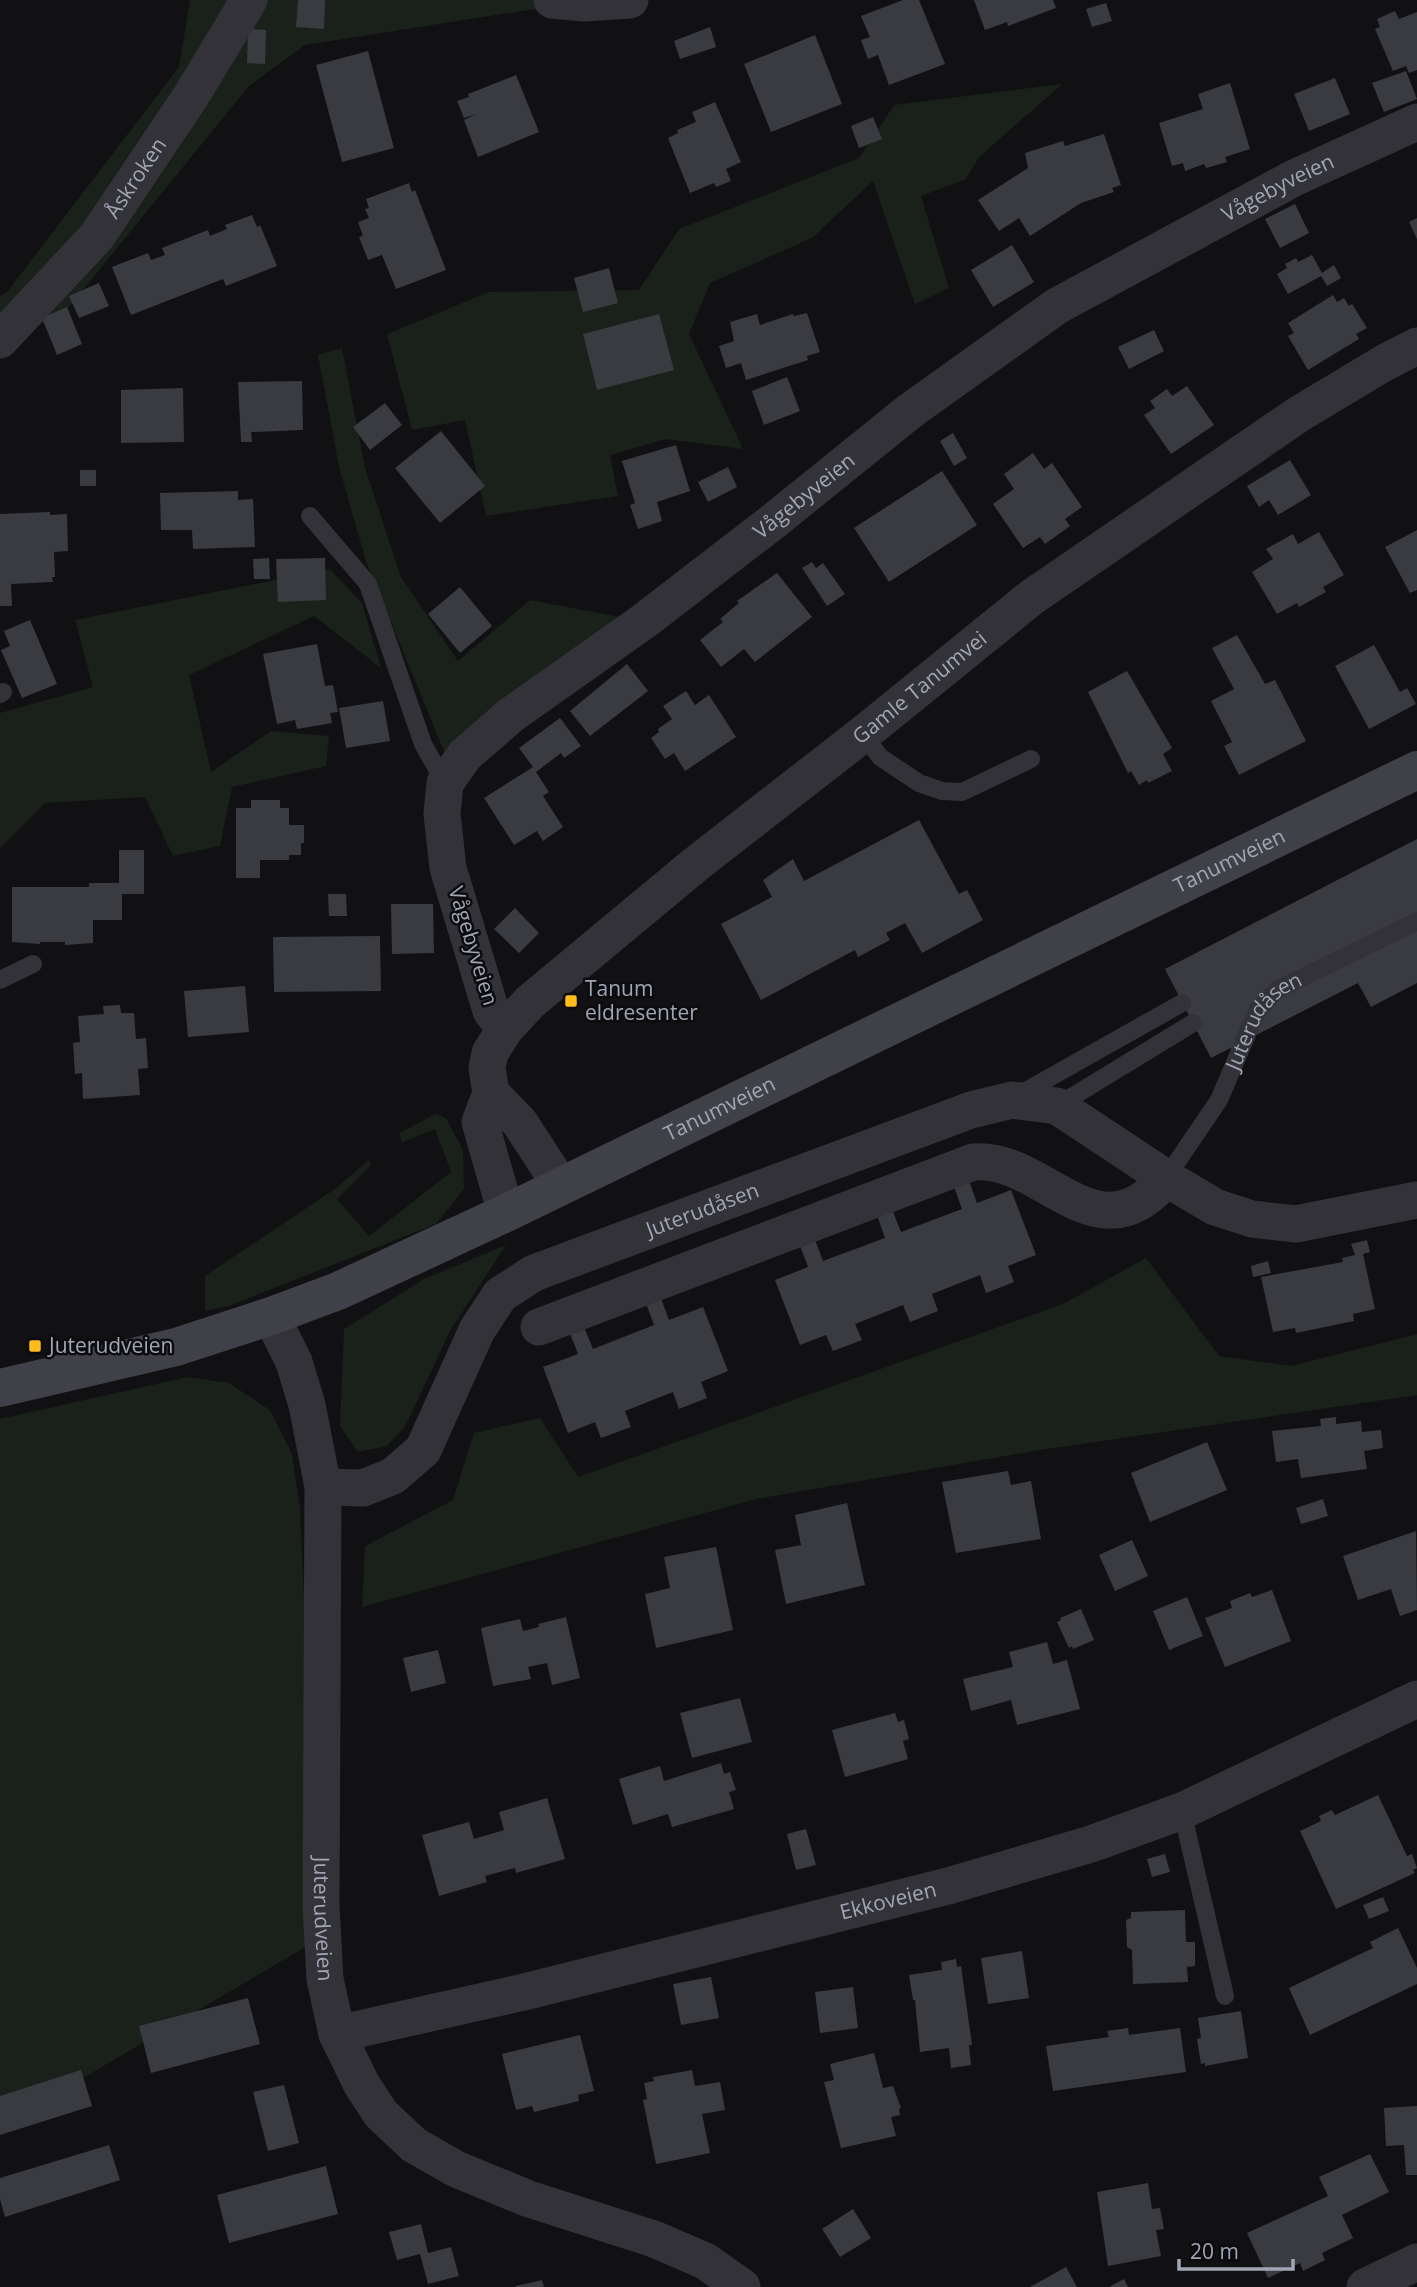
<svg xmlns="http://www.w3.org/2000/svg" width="1417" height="2287" font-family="'Open Sans',sans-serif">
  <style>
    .green { fill: #19211a }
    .building { fill: #3a3b41 }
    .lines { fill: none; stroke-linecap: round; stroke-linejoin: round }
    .lane { stroke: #323238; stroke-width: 18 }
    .street { stroke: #323238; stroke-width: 37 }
    .secondary { stroke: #404148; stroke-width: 38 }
    .poi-dot { fill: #ffbd1d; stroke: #0c0c0e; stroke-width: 2.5 }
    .labels { text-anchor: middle; stroke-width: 5; stroke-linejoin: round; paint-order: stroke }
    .street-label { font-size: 21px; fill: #a1a6b5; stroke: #0c0c0e }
    .poi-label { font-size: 21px; fill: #a1a6b5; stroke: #0c0c0e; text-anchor: start }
  </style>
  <rect width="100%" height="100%" fill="#111113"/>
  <!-- green -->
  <path class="green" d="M190,0H592L305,45L249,86L69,307L0,348V296L7,292L179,67Z
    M1062,84L979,157L966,179L921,196L949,288L915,304L873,181L812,238L710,283L689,334L743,449L666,439L610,455L618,496L486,516L465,420L412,430L387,334L489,292L639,290L679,229L859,158L894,105Z
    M342,348L365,468L401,577L458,661L530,600L620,617L445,754L366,561L339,467L318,355Z
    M330,569L362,603L381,668L314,616L189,675L211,772L271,731L329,736L326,766L232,787L220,846L173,856L145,797L45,803L0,848V713L93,687L75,620Z
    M436,1114L446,1118L463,1150L464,1189L436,1224L229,1306L205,1311V1276L335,1189L369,1160L371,1165L337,1199L369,1236L451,1172L435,1129L402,1142L399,1133Z
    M506,1245L450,1331L405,1427L387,1446L358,1452L340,1426L344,1329L424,1279Z
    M1146,1258L1219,1356L1291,1366L1417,1334V1395L1040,1450L756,1499L362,1607L365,1546L453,1500L474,1433L540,1418L578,1477L1063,1304Z
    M188,1377L229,1383L270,1410L292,1454L300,1508L319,1939L0,2127V1419Z"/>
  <!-- building -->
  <path class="building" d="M298,0H325L324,29L296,27Z
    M903,0H919L945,64L889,85L878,55L868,59L861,40L870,37L861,16Z
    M974,0H1053L1056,8L1008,26L1007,22L985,30Z
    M1106,3L1112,21L1092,27L1086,9Z
    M1395,11L1399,19L1417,12V70L1409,73L1406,66L1393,71L1375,29L1380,27L1377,19Z
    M710,27L716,47L680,59L674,41Z
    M248,29L266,30L265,64L247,63Z
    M815,35L842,104L771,132L744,64Z
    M368,51L394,148L342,162L316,65Z
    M1406,71L1417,99L1384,112L1372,83Z
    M516,75L539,132L478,157L464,120L476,114L464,118L457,101L469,97L468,94Z
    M1335,78L1350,114L1309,131L1294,94Z
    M1230,83L1250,149L1225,157L1227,162L1206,168L1204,164L1185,171L1183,163L1172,166L1159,123L1203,109L1198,94Z
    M715,102L741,162L726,169L731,181L716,187L714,183L690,193L668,138L678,133L677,130L696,122L692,112Z
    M873,117L882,139L859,148L851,126Z
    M1104,134L1121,185L1112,188L1114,192L1081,203L1030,236L1019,218L999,231L978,200L1028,168L1025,153L1063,141L1065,146Z
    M409,183L412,192L415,190L446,270L396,289L382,255L368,260L359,237L363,236L358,222L369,218L365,209L369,208L366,199Z
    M1295,204L1309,233L1280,248L1265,219Z
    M252,215L257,227L260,225L277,266L226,286L223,279L131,315L112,267L148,253L151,260L165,255L162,248L208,230L210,236L227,229L225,225Z
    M1417,218V239L1409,222Z
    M1012,245L1034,282L993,307L971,270Z
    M1312,255L1322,273L1334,265L1341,278L1327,286L1321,276L1288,294L1277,274L1287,268L1285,264L1296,258L1298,262Z
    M609,268L618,303L583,312L574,278Z
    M99,283L109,306L79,318L69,296Z
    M1333,295L1337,302L1344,298L1349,306L1352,304L1367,328L1356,334L1359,339L1308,370L1288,336L1294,333L1288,323Z
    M67,307L82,344L57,355L42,318Z
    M807,313L820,352L807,356L808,360L746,380L741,363L726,368L719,346L734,341L730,322L757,314L760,325L793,314L794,316Z
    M659,314L674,370L597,390L583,334Z
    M1154,330L1164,351L1129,369L1118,347Z
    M787,377L800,411L764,425L752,391Z
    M302,381L303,430L251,432L252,442H241L238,382Z
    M1187,386L1214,425L1171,454L1144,415L1155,408L1150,401L1167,389L1172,396Z
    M183,388L184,442L121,443V390Z
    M385,403L402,425L370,450L353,427Z
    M441,431L485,486L440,523L395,468Z
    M953,433L967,458L954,466L940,441Z
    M676,445L690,491L657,502L662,521L638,529L630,505L635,503L622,461Z
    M1033,453L1044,469L1052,463L1082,507L1065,519L1070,526L1045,544L1040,537L1023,548L993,504L1014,489L1004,474Z
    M1290,460L1311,495L1278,515L1269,500L1259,507L1247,486Z
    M728,467L737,487L708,502L698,482Z
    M80,470H96V486H80Z
    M942,471L977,525L889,582L854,528Z
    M238,491V500L253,499L255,547L193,549L192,530H161L160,493Z
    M50,512V515L67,514L68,551L54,552L55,577H52L53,582L11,584L12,606H0V514Z
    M1417,530V590L1410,593L1385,547Z
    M1319,532L1344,575L1323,587L1326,592L1299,607L1297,603L1277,614L1252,572L1273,559L1266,549L1293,534L1298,544Z
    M269,558L270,579H254L253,559Z
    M325,558L326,600L278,602L276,559Z
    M812,562L816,568L823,563L845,594L827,606L802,568Z
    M777,573L812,617L755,662L744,649L721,667L700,640L723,622L720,619L739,603L737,601Z
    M460,587L492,626L460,653L428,614Z
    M30,620L57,684L22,698L1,650L10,646L4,631Z
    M1237,635L1265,684L1275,680L1306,741L1239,775L1224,746L1232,742L1211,701L1234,689L1212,648Z
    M317,644L325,686L333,685L338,712L330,713L332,723L297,729L295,720L277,724L263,654Z
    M1374,645L1400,692L1407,688L1416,704L1369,729L1335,666Z
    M627,664L648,691L590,736L570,711Z
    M1127,671L1172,748L1163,754L1172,771L1148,783L1147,780L1139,785L1131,771L1128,773L1088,692Z
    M686,691L695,705L709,695L736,737L685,771L674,753L665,759L651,738L659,732L658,729L672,719L663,706Z
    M383,701L390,741L346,748L339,708Z
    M560,718L581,746L564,758L561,753L536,772L549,792L543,796L563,827L543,841L537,831L514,845L484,798L533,767L519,748Z
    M251,800H280V808H289V825H304V843H301V855H289V860H260V878H236V808H251Z
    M919,820L959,894L967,890L983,920L922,953L905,923L886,933L890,940L858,957L855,950L761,1000L721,924L772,897L763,880L793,859L804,881Z
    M1417,839V983L1371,1007L1358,983L1211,1058L1165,969Z
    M119,850H144V894H122V920H93V943L65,945V942H40V944L12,942V887H89V883H119Z
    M328,894H346L347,916H329Z
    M391,904H433L434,953L392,954Z
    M515,908L539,933L519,953L494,929Z
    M380,936L381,991L274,992L273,937Z
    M245,986L249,1032L188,1037L184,991Z
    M120,1005L121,1013H134L136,1039L146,1038L148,1068L138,1069L140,1095L83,1099L82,1073L75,1074L73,1043L80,1042L78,1016L104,1014L103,1006Z
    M967,1175L977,1203L1011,1190L1036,1255L1008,1266L1014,1282L986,1293L980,1275L932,1294L938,1311L910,1322L903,1305L855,1324L862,1340L833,1351L826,1335L800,1345L775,1280L808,1267L798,1240L813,1234L823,1261L885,1238L875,1210L890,1204L901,1232L962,1209L952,1181Z
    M1367,1240L1370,1252L1363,1254L1375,1309L1353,1314L1354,1321L1296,1333L1295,1328L1273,1332L1261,1277L1343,1262L1342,1258L1355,1255L1351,1244Z
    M1268,1261L1271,1273L1253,1277L1251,1266Z
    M659,1293L669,1320L703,1307L728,1371L701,1382L707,1398L679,1409L673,1392L625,1411L631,1427L601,1438L595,1422L568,1433L543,1367L578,1354L568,1328L582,1322L593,1349L654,1325L644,1298Z
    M1336,1417V1424L1361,1421L1362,1432L1381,1430L1383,1448L1364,1451L1367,1469L1301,1478L1298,1459L1276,1462L1272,1431L1321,1426L1320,1419Z
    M1207,1442L1227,1490L1150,1522L1131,1473Z
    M1008,1471L1011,1485L1031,1481L1041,1539L956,1553L942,1482Z
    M1323,1499L1328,1516L1301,1524L1296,1508Z
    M847,1503L865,1585L786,1604L775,1550L801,1545L795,1515Z
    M1416,1531L1417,1610L1400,1616L1391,1589L1358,1600L1343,1556Z
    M1132,1540L1148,1576L1115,1591L1099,1555Z
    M716,1547L733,1630L656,1648L645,1594L670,1588L664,1557Z
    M1272,1590L1291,1641L1225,1667L1205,1618L1232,1608L1230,1601L1250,1593L1252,1597Z
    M1187,1597L1203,1636L1169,1650L1153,1611Z
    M1081,1609L1094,1640L1073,1649L1072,1646L1069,1648L1057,1622L1061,1620L1060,1618Z
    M566,1617L580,1678L552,1685L547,1663L528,1667L531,1679L493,1686L481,1628L520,1619L523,1631L539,1627L538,1624Z
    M1047,1642L1053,1664L1067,1660L1080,1709L1017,1725L1011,1700L971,1711L963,1679L1013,1667L1009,1652Z
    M438,1650L446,1683L411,1692L403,1658Z
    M740,1698L752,1742L692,1758L680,1713Z
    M895,1713L898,1722L904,1720L909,1739L903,1741L908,1759L845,1777L832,1730Z
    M721,1763L724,1774L730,1772L736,1790L729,1792L734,1809L672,1827L668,1814L633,1825L619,1779L660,1766L664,1781Z
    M1378,1795L1407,1856L1412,1854L1417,1868L1413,1870L1415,1873L1336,1909L1300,1831L1321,1821L1319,1816L1332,1810L1335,1815Z
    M547,1798L565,1859L516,1873L515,1868L485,1876L487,1882L439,1896L422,1835L469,1822L474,1839L504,1830L499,1812Z
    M806,1829L816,1865L796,1870L787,1834Z
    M1165,1854L1170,1872L1152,1877L1147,1859Z
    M1383,1897L1389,1911L1369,1919L1363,1905Z
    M1185,1910L1186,1942H1195V1966L1187,1967L1188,1982L1133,1984L1132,1950L1127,1947L1126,1920L1131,1918V1912Z
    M1398,1928L1417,1968V1984L1310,2035L1289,1988L1373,1948L1370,1942Z
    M1022,1951L1029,1998L988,2004L981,1958Z
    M956,1959L957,1967L961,1966L972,2045H969L971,2065L951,2068L949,2048L920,2052L915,2000H913L909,1975L942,1970L941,1962Z
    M711,1977L719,2018L681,2025L673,1984Z
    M853,1987L858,2028L820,2033L815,1992Z
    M248,1998L260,2044L151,2073L139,2026Z
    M1241,2011L1248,2058L1205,2066V2063L1201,2064L1197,2039L1201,2038L1198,2018Z
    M1128,2028L1129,2035L1180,2028L1186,2072L1053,2091L1046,2046L1109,2037L1107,2031Z
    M580,2035L594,2091L578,2095L579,2101L534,2112L532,2106L516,2110L502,2054Z
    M874,2053L883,2088L893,2086L901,2108L899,2109L900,2115L891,2117L896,2136L841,2148L824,2082L834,2080L830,2064Z
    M81,2070L92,2106L0,2135V2096Z
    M692,2070L695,2086L720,2082L725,2110L702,2114L710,2153L656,2164L643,2100L647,2099L644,2083L654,2081L653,2077Z
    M284,2085L299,2143L268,2151L253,2092Z
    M1417,2106V2175H1406L1404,2145L1386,2146L1384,2108Z
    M109,2145L120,2180L5,2217L0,2199V2178Z
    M1370,2154L1389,2192L1342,2215L1353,2238L1322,2253L1325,2260L1303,2271L1300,2263L1268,2278L1247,2233L1328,2196L1319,2177Z
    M326,2166L338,2214L229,2243L217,2195Z
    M1148,2183L1152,2209L1160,2208L1164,2229L1156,2230L1161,2256L1108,2266L1097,2192Z
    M853,2209L871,2238L840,2257L822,2229Z
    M421,2224L428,2253L451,2247L459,2276L428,2284L420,2254L397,2260L389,2232Z
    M1066,2267L1077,2287H1030Z
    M1124,2279L1128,2287H1109Z
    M542,2280L544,2287H516V2286Z"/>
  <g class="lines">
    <!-- lane -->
    <g class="lane">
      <path d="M310,516L368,584L423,744L445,783"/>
      <path d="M0,694L3,692"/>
      <path d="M863,734L880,757L919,783L942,791L962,792L1031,759"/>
      <path d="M0,980L33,964"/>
      <path d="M1017,1096L1182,1003"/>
      <path d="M1057,1106L1193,1023"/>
      <path id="s1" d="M1166,1178L1219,1100L1257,1011L1277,990L1417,921"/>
      <path d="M1182,1811L1225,1996"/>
    </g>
    <!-- street -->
    <g class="street">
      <path d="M552,0L584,3L630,0"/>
      <path id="s2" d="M0,340L97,236L191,96L249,0"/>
      <path id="s3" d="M505,1029L491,1011L448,868L442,814L445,783L465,755L511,715L644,621L775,520L910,411L1057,306L1294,178L1417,122"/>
      <path d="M491,1093L520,1123L561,1186"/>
      <path id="s4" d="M506,1213L480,1122L491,1093L487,1068L490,1053L505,1029L530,1002L696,864L863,734L1032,597L1299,414L1384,363L1417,346"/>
      <path id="s5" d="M271,1316L294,1362L307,1405L323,1487L321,1906L325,1979L337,2034L362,2085L381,2114L414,2145L456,2169L529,2199L654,2239L705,2261L742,2287"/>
      <path d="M539,1327L973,1162C1043,1155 1098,1262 1166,1178"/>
      <path id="s6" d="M323,1487L363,1488L393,1476L423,1450L477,1330L500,1295L534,1273L971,1110L1012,1100L1057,1106L1166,1178L1215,1207L1252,1219L1296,1224L1417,1200"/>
      <path id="s7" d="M337,2034L524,1992L948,1886L1091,1844L1182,1811L1417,1699"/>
      <path d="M1365,2287L1417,2262"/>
    </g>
    <!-- secondary -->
    <path class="secondary" id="s8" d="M0,1388L176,1347L271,1316L338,1291L506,1213L1417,770"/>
  </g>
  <!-- markers -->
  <g class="poi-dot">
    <rect x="564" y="994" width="14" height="14" rx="3.5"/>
    <rect x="28" y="1339" width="14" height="14" rx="3.5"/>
  </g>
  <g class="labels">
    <!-- street labels -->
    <g class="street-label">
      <text dy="7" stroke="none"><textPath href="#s2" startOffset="212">Åskroken</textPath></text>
      <text dy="7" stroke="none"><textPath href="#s3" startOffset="1286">Vågebyveien</textPath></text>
      <text dy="7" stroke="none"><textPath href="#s3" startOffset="719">Vågebyveien</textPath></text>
      <text dy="7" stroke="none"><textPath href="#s4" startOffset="732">Gamle Tanumvei</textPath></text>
      <text dy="7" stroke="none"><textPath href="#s8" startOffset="1342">Tanumveien</textPath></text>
      <text transform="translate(473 946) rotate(73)" y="7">Vågebyveien</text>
      <text dy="7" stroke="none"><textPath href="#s1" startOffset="187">Juterudåsen</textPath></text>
      <text dy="7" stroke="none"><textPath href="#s8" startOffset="775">Tanumveien</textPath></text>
      <text dy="7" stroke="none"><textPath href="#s6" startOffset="506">Juterudåsen</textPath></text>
      <text dy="7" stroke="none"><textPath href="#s7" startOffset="567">Ekkoveien</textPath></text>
      <text dy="7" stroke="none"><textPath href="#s5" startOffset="612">Juterudveien</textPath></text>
    </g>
    <!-- poi labels -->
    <g class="poi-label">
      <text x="585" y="996">Tanum<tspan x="585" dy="24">eldresenter</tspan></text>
      <text x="49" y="1353">Juterudveien</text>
    </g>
  </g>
  <!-- scale -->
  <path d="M1179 2259v10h114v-10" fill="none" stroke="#a1a6b5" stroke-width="3.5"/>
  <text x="1190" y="2259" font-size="21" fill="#a1a6b5" stroke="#0c0c0e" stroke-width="5" paint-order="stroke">20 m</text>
</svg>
